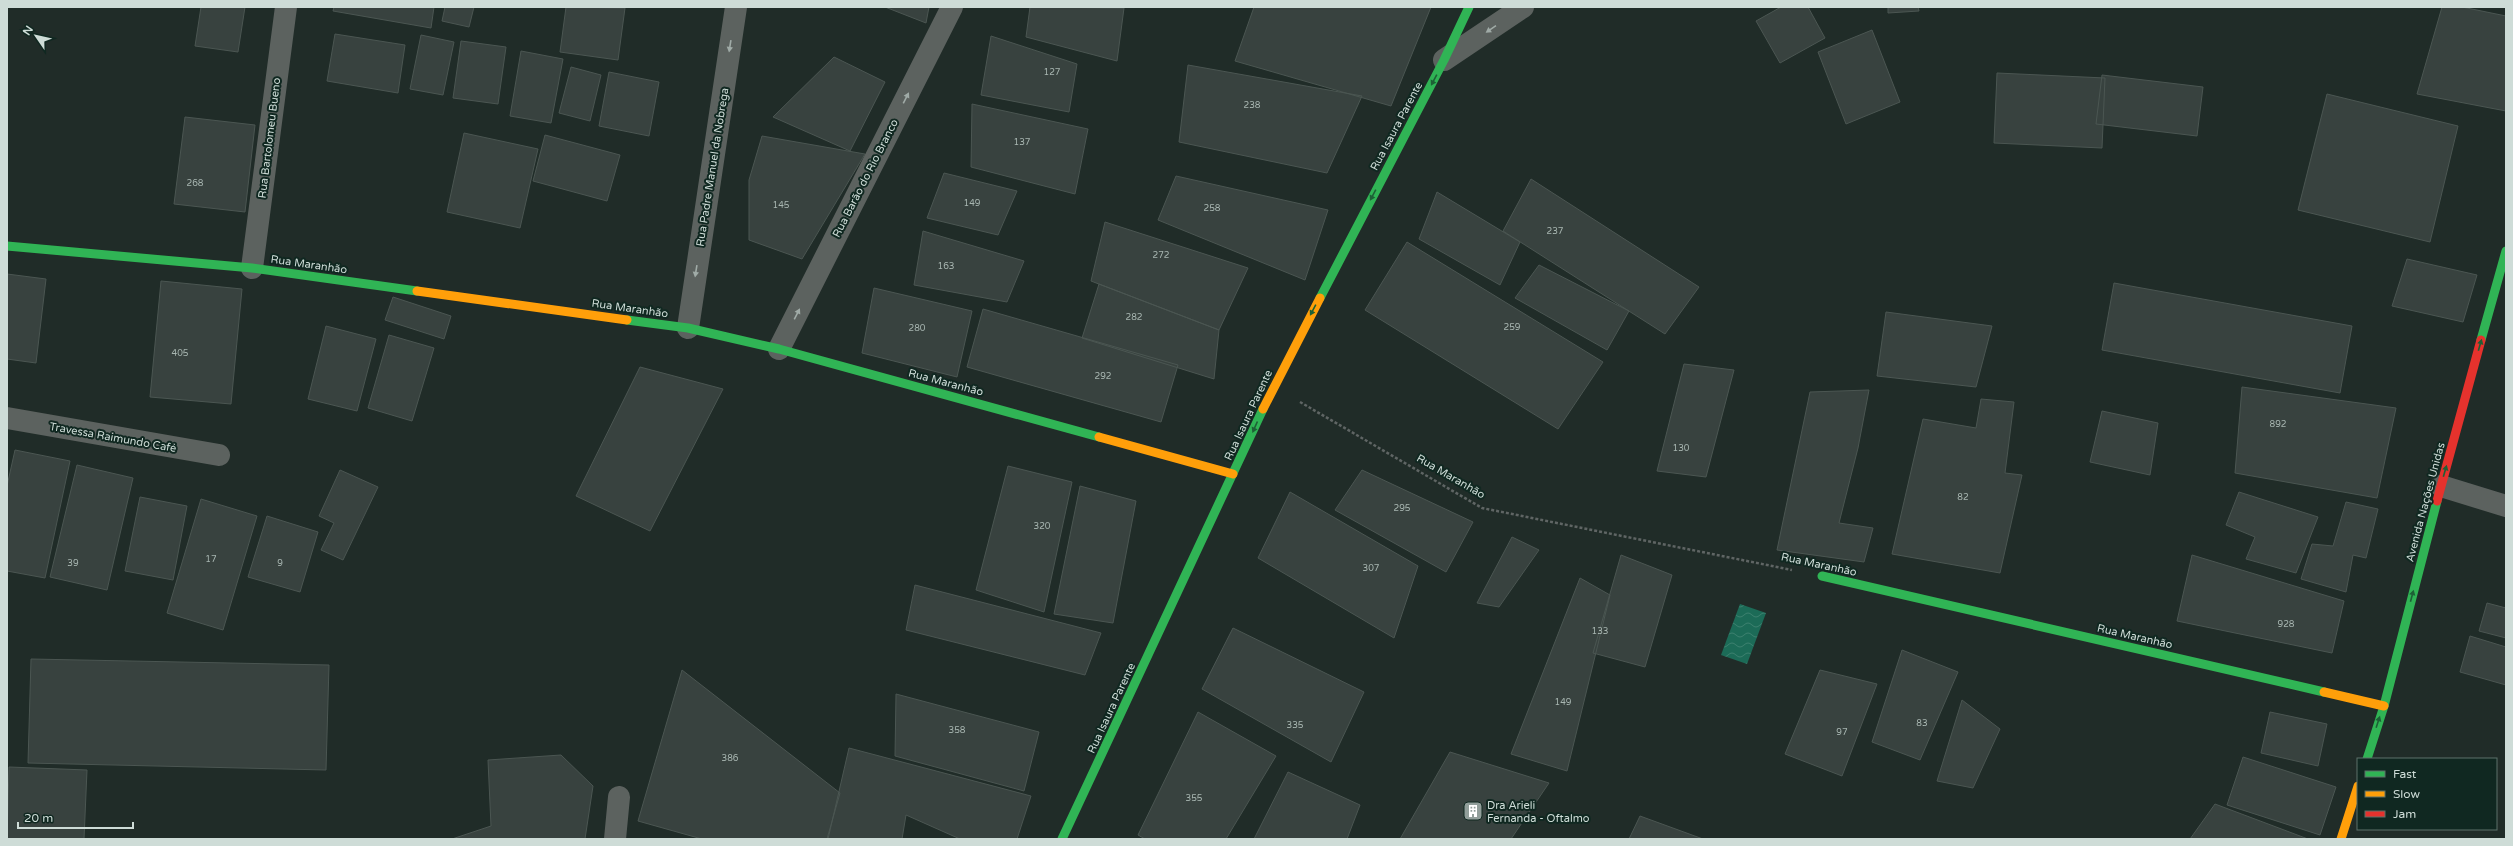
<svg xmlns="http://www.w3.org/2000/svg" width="2513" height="846" font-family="'Varela Round',sans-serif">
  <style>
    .water { fill: url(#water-waves) }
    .building { fill: #38423f; stroke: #4b5652 }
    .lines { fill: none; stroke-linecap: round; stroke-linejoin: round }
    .path { stroke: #5f6564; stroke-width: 2.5; stroke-dasharray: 3 2; stroke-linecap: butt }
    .street { stroke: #5c625f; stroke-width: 22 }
    .fast { stroke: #30b455; stroke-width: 9 }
    .slow { stroke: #ff9f0a; stroke-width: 9 }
    .jam { stroke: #e5322d; stroke-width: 9 }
    .oneway { fill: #a0aba7 }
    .oneway2 { fill: #1d6036 }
    .labels { text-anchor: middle; stroke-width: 4; stroke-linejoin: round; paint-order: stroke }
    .number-label { font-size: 9px; fill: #a8b6b1 }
    .street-label { font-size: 11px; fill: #cedcd7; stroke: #102821 }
    .poi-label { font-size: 11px; fill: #cedcd7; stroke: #102821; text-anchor: start }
  </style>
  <defs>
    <pattern id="water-waves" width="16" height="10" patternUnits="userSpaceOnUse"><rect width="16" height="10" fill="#1c6b57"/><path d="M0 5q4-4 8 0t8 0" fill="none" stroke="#3c806e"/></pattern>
  </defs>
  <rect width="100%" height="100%" fill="#202c28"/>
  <!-- water -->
  <path class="water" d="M1740,604L1766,613L1747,664L1721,655Z"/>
  <!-- building -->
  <path class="building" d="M201,7H245L238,52L195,46Z
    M334,7H434L431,28L333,11Z
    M445,7H474L469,27L442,21Z
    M566,7L625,8L618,60L560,52Z
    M885,7H929L926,23Z
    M1030,7L1124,8L1117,61L1026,37Z
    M1254,7H1431L1391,106L1235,61Z
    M1781,7H1808L1825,38L1780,63L1756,21Z
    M1888,7H1918L1919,11L1888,13Z
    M2442,7H2462L2506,16V111L2417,94Z
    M1872,30L1900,102L1846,124L1818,52Z
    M335,34L405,45L398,93L327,81Z
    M421,35L454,42L443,95L410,89Z
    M991,36L1077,64L1069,112L981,95Z
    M461,41L506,47L498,104L453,98Z
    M521,51L563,59L551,123L510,116Z
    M834,57L885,82L850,151L773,117Z
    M1188,65L1362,96L1327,173L1179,142Z
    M571,67L601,75L590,121L559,113Z
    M609,72L659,82L649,136L599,126Z
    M1997,73L2105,78L2102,148L1994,143Z
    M2102,75L2203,87L2197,136L2096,124Z
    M2327,94L2458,126L2430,242L2298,210Z
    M972,104L1088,129L1075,194L971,167Z
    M185,117L255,125L245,212L174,204Z
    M464,133L538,149L520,228L447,212Z
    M545,135L620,155L607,201L533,181Z
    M762,136L865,154L802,259L749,240V180Z
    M944,173L1017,191L998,235L927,218Z
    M1176,176L1328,210L1305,280L1158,220Z
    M1531,179L1699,287L1665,334L1503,231Z
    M1437,192L1520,242L1500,285L1419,239Z
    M1105,222L1248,268L1219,330L1091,281Z
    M923,231L1024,261L1007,302L914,285Z
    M1407,242L1603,362L1558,429L1365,310Z
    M2407,259L2477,275L2463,322L2392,306Z
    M1539,265L1629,311L1607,350L1515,298Z
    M7,274L46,279L36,363L7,359Z
    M161,281L242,289L231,404L150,397Z
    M2114,283L2352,326L2340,393L2102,350Z
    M1099,284L1219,330L1214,379L1082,338Z
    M874,288L972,311L957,377L862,353Z
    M393,297L451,316L444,339L385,320Z
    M983,309L1178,365L1161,422L967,367Z
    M1886,312L1992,326L1976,387L1877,376Z
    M326,326L376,339L357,411L308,399Z
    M389,335L434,348L412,421L368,408Z
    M1684,364L1734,370L1706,477L1657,471Z
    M640,367L723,389L650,531L576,496Z
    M2242,387L2396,408L2377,498L2235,473Z
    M1869,390L1858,448L1839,523L1873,528L1864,562L1777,550L1810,392Z
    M1981,399L2014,402L2005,473L2022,475L2000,573L1892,554L1923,419L1976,428Z
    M2102,411L2158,423L2150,475L2090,462Z
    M15,450L70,461L45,578L7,571V486Z
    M77,465L133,478L107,590L50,577Z
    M1008,466L1072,482L1044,612L976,590Z
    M340,470L378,487L343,560L321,550L334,523L319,516Z
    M1362,470L1473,522L1446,572L1335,510Z
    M1080,486L1136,501L1113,623L1054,614Z
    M1290,492L1418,566L1394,638L1258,558Z
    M2239,492L2318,517L2296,573L2246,559L2255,537L2226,525Z
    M140,497L187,506L173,580L125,571Z
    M201,499L257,516L223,630L167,613Z
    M2346,502L2378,509L2366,558L2353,555L2346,592L2301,579L2312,544L2333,546Z
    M267,516L318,532L300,592L248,577Z
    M1512,537L1539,550L1499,607L1477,603Z
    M1621,555L1672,575L1645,667L1593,653Z
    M2192,555L2344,601L2332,653L2177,621Z
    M1580,578L1610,595L1567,771L1511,754Z
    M915,585L1101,633L1085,675L906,630Z
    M2487,603L2506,608V638L2479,631Z
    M1233,628L1364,692L1331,762L1202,689Z
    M2470,636L2506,647V685L2460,672Z
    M1902,650L1958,672L1920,760L1872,742Z
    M31,659L329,665L326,770L28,763Z
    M682,670L840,793L827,839H702L638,821Z
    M1820,670L1877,684L1842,776L1785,754Z
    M896,694L1039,732L1024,791L895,756Z
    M1962,700L2000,729L1973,788L1937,781Z
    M1198,712L1276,756L1226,839H1145L1138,835Z
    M2270,712L2327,724L2318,766L2261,753Z
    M849,748L1031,796L1017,839H960L906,815L902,839H828Z
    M1450,752L1549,783L1511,839H1400Z
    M561,755L593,786L585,839H452L491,826L488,760Z
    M2243,757L2336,787L2320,835L2227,805Z
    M9,767L87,770L84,839H7Z
    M1288,772L1360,805L1347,839H1254Z
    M2215,804L2308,839H2190Z
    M1640,816L1703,839H1629Z"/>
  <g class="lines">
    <!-- path -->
    <path class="path" d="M1300,402L1482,508L1792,570"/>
    <!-- street -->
    <path class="street" d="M1444,60L1523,7
      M252,268L286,7
      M688,328L736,7
      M779,349L952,7
      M7,418L219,455
      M2441,486L2506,506
      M615,839L619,797"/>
    <!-- fast -->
    <path class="fast" d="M7,246L252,268L417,291
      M1320,298L1444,60L1469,7
      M627,320L688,328L779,349L1099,437
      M2481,340L2506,251
      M1822,576L2324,692
      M2367,759L2384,706L2437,501
      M1062,839L1263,409"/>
    <!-- slow -->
    <path class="slow" d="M417,291L627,320
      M1263,409L1320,298
      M1099,437L1233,474
      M2324,692L2384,706
      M2341,839L2358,786"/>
    <!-- jam -->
    <path class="jam" d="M2437,501L2481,340"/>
  </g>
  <!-- one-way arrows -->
  <defs><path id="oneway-solid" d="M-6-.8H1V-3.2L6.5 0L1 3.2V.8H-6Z"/></defs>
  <g class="oneway">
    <use href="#oneway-solid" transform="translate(1491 29) rotate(146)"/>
    <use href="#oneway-solid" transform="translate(730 46) rotate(99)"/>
    <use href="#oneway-solid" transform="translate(906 98) rotate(-63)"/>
    <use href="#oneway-solid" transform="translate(696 271) rotate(99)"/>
    <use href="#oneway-solid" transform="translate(797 314) rotate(-63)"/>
  </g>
  <g class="oneway2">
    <use href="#oneway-solid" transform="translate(1434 80) rotate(118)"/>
    <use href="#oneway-solid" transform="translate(1373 195) rotate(118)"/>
    <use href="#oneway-solid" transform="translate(1313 310) rotate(118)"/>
    <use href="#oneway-solid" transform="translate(2480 345) rotate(-74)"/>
    <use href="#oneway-solid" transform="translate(1255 427) rotate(114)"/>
    <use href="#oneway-solid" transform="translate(2445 471) rotate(-74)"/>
    <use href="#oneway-solid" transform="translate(2412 596) rotate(-75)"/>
    <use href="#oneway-solid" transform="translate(2378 722) rotate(-72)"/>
  </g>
  <!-- icons -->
  <defs>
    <symbol id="building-square" viewBox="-11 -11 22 22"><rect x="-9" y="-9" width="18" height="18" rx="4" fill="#919e9a" stroke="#102821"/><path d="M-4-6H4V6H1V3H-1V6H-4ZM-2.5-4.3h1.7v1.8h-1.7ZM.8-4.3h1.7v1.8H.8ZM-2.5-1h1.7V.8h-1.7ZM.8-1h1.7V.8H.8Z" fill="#fff"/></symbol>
  </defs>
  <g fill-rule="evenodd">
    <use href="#building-square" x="1462" y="800" width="22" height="22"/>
  </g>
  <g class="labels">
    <!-- number labels -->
    <g class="number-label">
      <text x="1052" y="75">127</text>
      <text x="1252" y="108">238</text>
      <text x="1022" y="145">137</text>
      <text x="195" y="186">268</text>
      <text x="972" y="206">149</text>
      <text x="781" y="208">145</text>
      <text x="1212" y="211">258</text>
      <text x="1555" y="234">237</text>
      <text x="1161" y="258">272</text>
      <text x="946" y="269">163</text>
      <text x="1134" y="320">282</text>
      <text x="1512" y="330">259</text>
      <text x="917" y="331">280</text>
      <text x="180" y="356">405</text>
      <text x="1103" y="379">292</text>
      <text x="2278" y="427">892</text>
      <text x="1681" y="451">130</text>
      <text x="1963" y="500">82</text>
      <text x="1402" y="511">295</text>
      <text x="1042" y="529">320</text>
      <text x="211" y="562">17</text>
      <text x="73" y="566">39</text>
      <text x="280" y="566">9</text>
      <text x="1371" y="571">307</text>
      <text x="2286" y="627">928</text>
      <text x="1600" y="634">133</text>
      <text x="1563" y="705">149</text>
      <text x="1922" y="726">83</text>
      <text x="1295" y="728">335</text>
      <text x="957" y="733">358</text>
      <text x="1842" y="735">97</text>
      <text x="730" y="761">386</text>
      <text x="1194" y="801">355</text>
    </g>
    <!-- street labels -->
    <g class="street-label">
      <text transform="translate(1396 126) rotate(-62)" y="4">Rua Isaura Parente</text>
      <text transform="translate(269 138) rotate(-83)" y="4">Rua Bartolomeu Bueno</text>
      <text transform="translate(712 167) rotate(-81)" y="4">Rua Padre Manuel da Nobrega</text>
      <text transform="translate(865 178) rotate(-63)" y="4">Rua Barão do Rio Branco</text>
      <text transform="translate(309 264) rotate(8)" y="4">Rua Maranhão</text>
      <text transform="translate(630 308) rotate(8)" y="4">Rua Maranhão</text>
      <text transform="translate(946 382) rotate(15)" y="4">Rua Maranhão</text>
      <text transform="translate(1248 415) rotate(-65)" y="4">Rua Isaura Parente</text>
      <text transform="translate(113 437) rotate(10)" y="4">Travessa Raimundo Café</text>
      <text transform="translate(1451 476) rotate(30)" y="4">Rua Maranhão</text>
      <text transform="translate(2425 502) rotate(-75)" y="4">Avenida Nações Unidas</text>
      <text transform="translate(1819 564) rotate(12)" y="4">Rua Maranhão</text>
      <text transform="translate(2135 636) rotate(13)" y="4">Rua Maranhão</text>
      <text transform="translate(1111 708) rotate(-65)" y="4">Rua Isaura Parente</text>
    </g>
    <!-- poi labels -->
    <g class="poi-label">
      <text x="1487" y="809">Dra Arieli<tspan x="1487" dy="13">Fernanda - Oftalmo</tspan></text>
    </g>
  </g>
  <!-- border -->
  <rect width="2513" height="846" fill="none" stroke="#cedcd7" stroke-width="16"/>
  <!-- legend -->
  <rect x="2357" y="758" width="140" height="72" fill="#102821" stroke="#5c706a"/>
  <rect x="2365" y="771" width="20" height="6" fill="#30b455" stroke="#5c706a"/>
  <text x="2393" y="778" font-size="12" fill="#cedcd7">Fast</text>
  <rect x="2365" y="791" width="20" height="6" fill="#ff9f0a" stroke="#5c706a"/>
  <text x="2393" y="798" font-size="12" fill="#cedcd7">Slow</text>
  <rect x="2365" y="811" width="20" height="6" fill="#e5322d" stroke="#5c706a"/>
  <text x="2393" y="818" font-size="12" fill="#cedcd7">Jam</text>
  <!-- north arrow -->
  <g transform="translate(36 36) rotate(304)" stroke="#102821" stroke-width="3" paint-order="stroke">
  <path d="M0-3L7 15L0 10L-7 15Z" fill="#cedcd7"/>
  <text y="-6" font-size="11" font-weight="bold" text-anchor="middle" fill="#cedcd7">N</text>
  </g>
  <!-- scale -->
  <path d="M18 822v6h115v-6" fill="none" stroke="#cedcd7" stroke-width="2"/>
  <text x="24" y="822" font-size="12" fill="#cedcd7" stroke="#102821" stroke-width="3" paint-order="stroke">20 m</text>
</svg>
